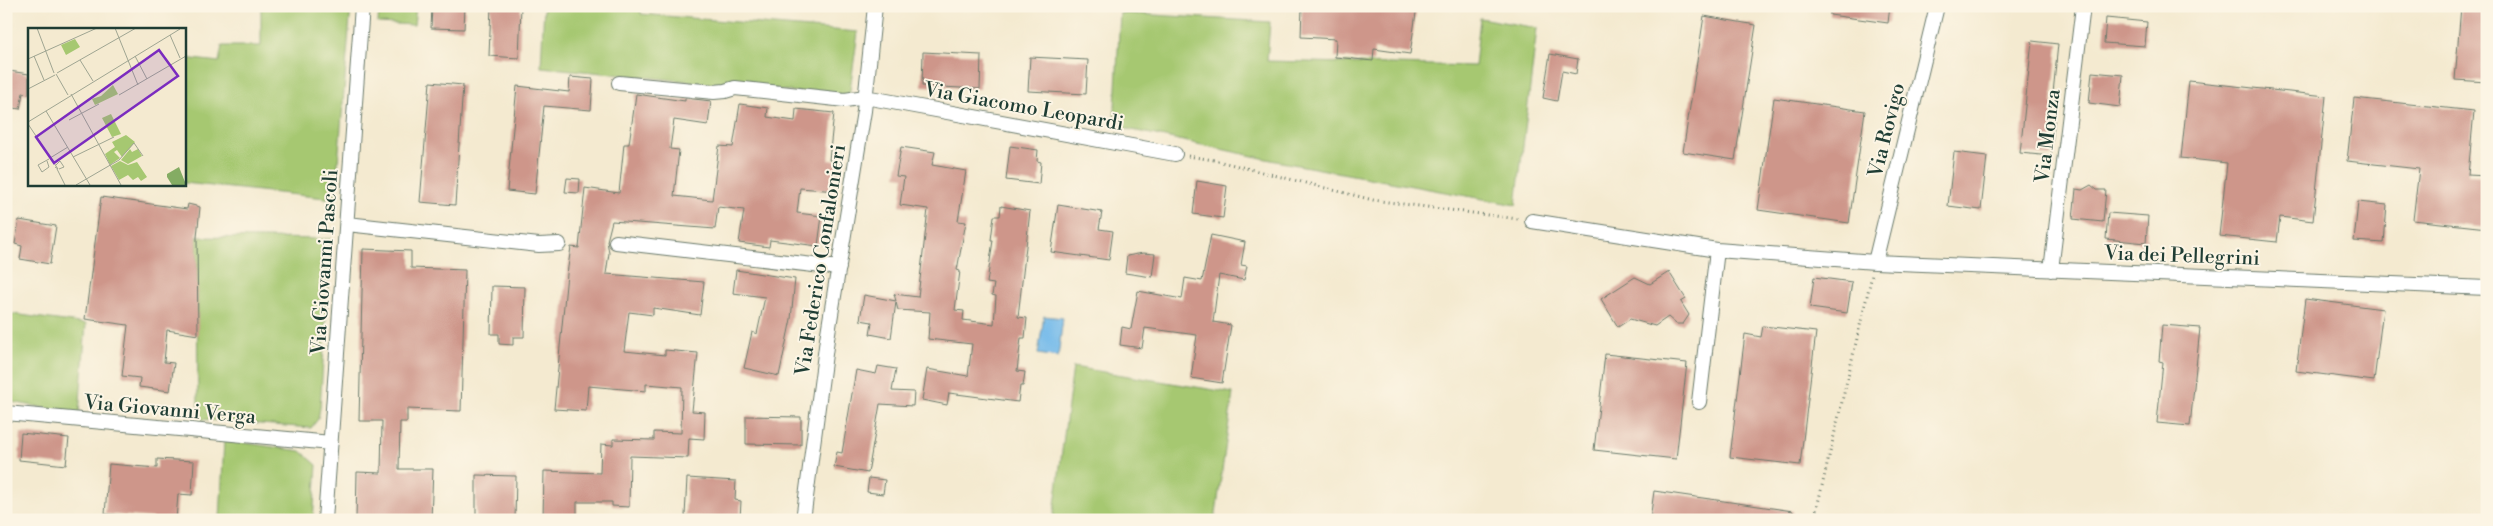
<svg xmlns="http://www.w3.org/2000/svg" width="2493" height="526" font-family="'Libre Bodoni',serif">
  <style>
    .green { fill: #a6c871; stroke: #628252 }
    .water { fill: #72b9ea; stroke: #487b8f }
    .building { fill: #ce968a }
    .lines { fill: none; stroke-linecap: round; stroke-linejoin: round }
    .street-casing { stroke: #6a7a6b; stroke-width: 16 }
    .path { stroke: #6a7a6b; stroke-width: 3; stroke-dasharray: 1 4; stroke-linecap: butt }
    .street { stroke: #fff; stroke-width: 14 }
    .labels { text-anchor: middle; stroke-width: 4; stroke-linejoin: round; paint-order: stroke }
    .street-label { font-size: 20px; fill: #1f3d34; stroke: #fcf5e5 }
    .inset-road { fill: none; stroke: #9fa592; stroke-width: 1 }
    .view { fill: #7b2cbf; fill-opacity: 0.15; stroke: #7b2cbf; stroke-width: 2.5 }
    .inset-edge { fill: none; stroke: #1f3d34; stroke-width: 2.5 }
  </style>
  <rect width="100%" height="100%" fill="#fcf5e5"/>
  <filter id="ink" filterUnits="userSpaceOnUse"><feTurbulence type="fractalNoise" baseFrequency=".02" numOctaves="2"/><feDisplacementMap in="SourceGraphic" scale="10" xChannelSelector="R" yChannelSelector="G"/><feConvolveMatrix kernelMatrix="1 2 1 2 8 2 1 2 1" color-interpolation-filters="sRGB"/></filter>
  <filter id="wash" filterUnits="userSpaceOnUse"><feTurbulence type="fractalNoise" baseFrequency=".0096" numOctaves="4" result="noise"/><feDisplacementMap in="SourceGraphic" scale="20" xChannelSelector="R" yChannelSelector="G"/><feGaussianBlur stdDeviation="1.12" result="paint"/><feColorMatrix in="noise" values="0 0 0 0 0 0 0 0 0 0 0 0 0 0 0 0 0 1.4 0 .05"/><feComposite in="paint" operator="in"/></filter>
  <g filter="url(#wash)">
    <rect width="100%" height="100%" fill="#f4ead0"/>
    <!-- green -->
    <path class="green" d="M261,6H351L335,199L184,183V58L219,62L222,46H261Z
      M379,6H416L414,25L378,23Z
      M544,6H641V14L858,32L849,97L541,67Z
      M1120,13L1270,22L1267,61L1475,66L1480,18L1537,28L1516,205L1276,161L1114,126Z
      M197,237L331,239L320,408L318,419L311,428L198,419Z
      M6,313L86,324L79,414L6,401Z
      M1073,367L1233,393L1215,520H1053Z
      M224,440L301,451L317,465L313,520H220Z"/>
    <!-- water -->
    <path class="water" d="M1044,316L1063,318L1058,357L1038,354Z"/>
    <g id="blocks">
      <!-- building -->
      <path class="building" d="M432,6H465L464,29L431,28Z
        M491,6H521L519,58L489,56Z
        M1302,6H1417L1410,54L1374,49L1373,61L1335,57L1336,39L1301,37Z
        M1830,6H1890L1888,23L1830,15Z
        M2461,6H2487V82L2455,80Z
        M1704,16L1756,25L1735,160L1683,152Z
        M2106,18L2147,22L2145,46L2104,43Z
        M2032,41L2058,44L2052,103L2056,104L2051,156L2020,153Z
        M923,52L981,55L980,89L922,86Z
        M1550,54L1578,59L1576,74L1562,71L1557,101L1543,98Z
        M1030,57L1088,60L1086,94L1028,91Z
        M9,71L29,74V94L23,93L20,109L6,107Z
        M2092,72L2123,75L2120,107L2089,103Z
        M570,77L593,79L591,110L544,106L535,194L507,191L517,86L569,92Z
        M2189,81L2326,96L2313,221L2280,217L2277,242L2219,236L2227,163L2181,158Z
        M430,82L463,85L455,205L420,202Z
        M636,94L685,101V98L711,101L708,125L674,120L670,149L679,150L674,196L712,200L719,146L733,147L740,104L768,108L767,117L795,121L796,109L834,113L829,160L839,161L836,191L800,188L797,213L822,216L818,246L770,240L769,247L739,243L744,210L718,207L715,229L612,221L607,241L609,253L606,274L704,282L700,315L653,308V315L629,312L624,351L665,355V350L698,353L692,411L705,412L704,439L689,438L688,458L630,456L629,507L612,506V502H577V520H543L544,471L600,473L601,444L613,445V439L654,440V432L681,433L682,387L646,384V391L588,386L586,411L554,409L567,274L571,247L579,248L585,188L619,193L624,144H629Z
        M1774,98L1865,111L1849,223L1758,210Z
        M2354,98L2474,111L2468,175L2487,176V228L2413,220L2419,169L2347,161Z
        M1010,146L1038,150L1037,161L1041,162L1039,184L1006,180Z
        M901,147L935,152L932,165L966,171L958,221L966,222L957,270L960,271L955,310L964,311L963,320L994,324L996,296L992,295L994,284L987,283L993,240H991L994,216H1000L1001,206L1030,211L1018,317L1027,318L1025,338H1021L1017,371L1025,372L1023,386H1020L1018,402L949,393L947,405L922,400L927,369L968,376L972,344L928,339L930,312L898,310L896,302L891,338L870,334L872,322L860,320L864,295L896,301L894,294L918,297L928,209L900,205L904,177L896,176Z
        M1954,152L1987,156L1981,210L1948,206Z
        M567,178L580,179L579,193L565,192Z
        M1197,181L1227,186L1223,218L1193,214Z
        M2091,185L2097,190H2106L2103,222L2073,219L2076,189L2082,190Z
        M101,197L187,209L188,204L200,207L197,237L198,335L167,330L164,362L174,363L170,391L139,387L140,378L122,376L128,325L85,319Z
        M2358,202L2387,205L2384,243L2354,241Z
        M1058,205L1102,212L1099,229L1113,231L1109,260L1051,252Z
        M2108,213L2148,216L2146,243L2106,239Z
        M19,220L56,226L50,264L20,259L22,246L15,244Z
        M1211,235L1245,242L1241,265L1247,266L1244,280L1219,275L1213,322L1231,325L1222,383L1191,378L1197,335L1145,328L1142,348L1120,345L1122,327L1131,329L1138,291L1182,299L1185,278L1202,281Z
        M363,249L411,251V268L465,270L461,411L407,409V422H400L399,469H433L431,520H356L357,472L381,473L382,421H359Z
        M1143,253L1155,254L1152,277L1125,273L1127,256Z
        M736,270L795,279L791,319L779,376L744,368L752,332L757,334L765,297L733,293Z
        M1669,272L1686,299L1681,302L1689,315L1683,324H1676L1668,317L1655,326L1630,319L1618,327L1601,299L1635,277L1650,284Z
        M1814,277L1852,282L1847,313L1810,308Z
        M492,286L525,287L524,337H513V345L499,344V334H491Z
        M2305,299L2383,309L2374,381L2296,371Z
        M2162,325L2200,328L2190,426L2157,423L2163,362L2159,361Z
        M1763,326L1816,332L1800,465L1730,457L1745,334L1761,337Z
        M1605,354L1687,363L1676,459L1594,450Z
        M878,366L896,369L892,391L914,392L913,406L880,404L868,473L834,467L837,452L842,453L856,370L876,374Z
        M746,416L801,417V445L746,444Z
        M21,433L69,438L66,465L19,460Z
        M157,459L194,461L192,495L178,494L176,520H153V518L105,514L109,464L157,468Z
        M476,475L516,476L515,520H476Z
        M687,478L736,481L735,500L741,501L740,519L685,516Z
        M869,478L885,480L883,494L867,492Z
        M1654,491L1793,511L1792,520H1650Z"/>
    </g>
  </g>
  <g filter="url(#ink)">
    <use href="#blocks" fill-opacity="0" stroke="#6a7a6b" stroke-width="1"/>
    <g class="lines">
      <defs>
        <path id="street" d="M619,83L714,92L725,91L735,88L845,100L865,97L1175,154
          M1532,221L1717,250L1875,262L2487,288
          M347,224L539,245L559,244
          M616,242L839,268
          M1875,262L1937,6
          M2051,270L2083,6
          M1699,402L1717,250
          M6,413L331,443
          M325,520L362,6
          M803,520L827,339L864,111L875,6"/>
      </defs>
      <!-- street casing -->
      <use href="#street" class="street-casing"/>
      <!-- path -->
      <path class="path" d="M1188,156L1214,160L1373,200L1518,219
        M1814,520L1872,275"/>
      <!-- street -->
      <use href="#street" class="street"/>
    </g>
  </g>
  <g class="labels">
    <!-- street labels -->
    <g class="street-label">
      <text transform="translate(1024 106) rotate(10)" y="7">Via Giacomo Leopardi</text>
      <text transform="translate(1886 130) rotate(-76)" y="7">Via Rovigo</text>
      <text transform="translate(2047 136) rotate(-83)" y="7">Via Monza</text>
      <text transform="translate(2182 255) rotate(2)" y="7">Via dei Pellegrini</text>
      <text transform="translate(820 260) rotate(-81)" y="7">Via Federico Confalonieri</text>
      <text transform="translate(324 262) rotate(-86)" y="7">Via Giovanni Pascoli</text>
      <text transform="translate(170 409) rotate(5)" y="7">Via Giovanni Verga</text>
    </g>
  </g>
  <!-- overview -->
  <g transform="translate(28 28)">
    <rect width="158" height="158" fill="#f4ead0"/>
    <path d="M47,11L52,19L38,27L33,17ZM85,57L90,66L67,77L64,71L73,68ZM83,86L93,106L84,109L74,90ZM98,107L107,114L94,129L89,122L86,124L92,130L82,137L77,126L87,119L84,114ZM102,121L104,124L110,121L114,128L100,136L93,132ZM92,133L100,137L109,134L119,149L113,153L110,149L105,152L100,147L91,152L83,138Z" fill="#a6c871"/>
    <path d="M151,139L157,154V157H144L139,149V146Z" fill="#84ac63"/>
    <path class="inset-road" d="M9,0L26,45M87,0L110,57M142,7L152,30M6,28L16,52M107,28L119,51M0,31L69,0M52,32L65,53M29,45L108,0M28,46L40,67M0,61L27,47M43,66L93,157M91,67L158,28M18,83L62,157M41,92L71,76M0,94L152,1M0,96L30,141L27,139M45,129L86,109M22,130L40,119M19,133L21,139L14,144L10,137L21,131M28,137L32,133L36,139L31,141M29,141L37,157M48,157L91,132L106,115L115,128"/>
    <path class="view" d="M131,22L150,48L26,135L8,109Z"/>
    <rect width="158" height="158" class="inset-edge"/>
  </g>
  <!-- margin -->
  <rect width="2493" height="526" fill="none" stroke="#fcf5e5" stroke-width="25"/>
</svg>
